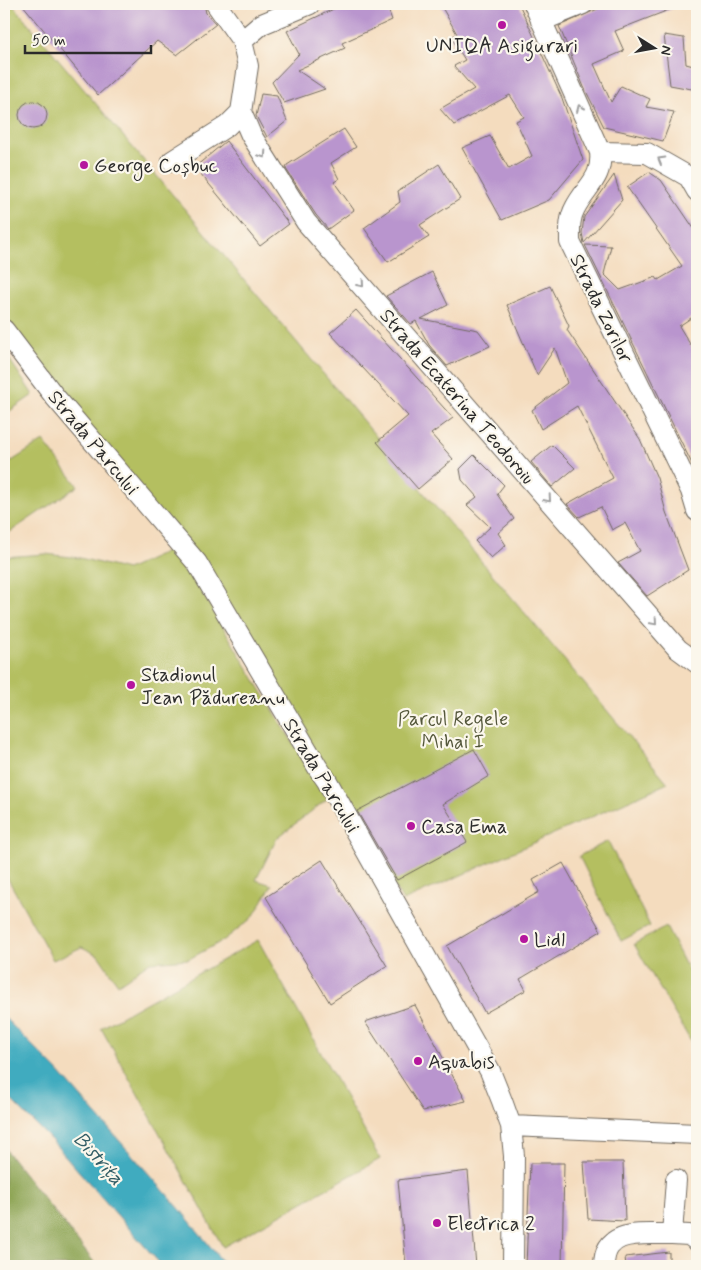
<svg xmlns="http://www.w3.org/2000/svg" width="701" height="1270" font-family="Mynerve,sans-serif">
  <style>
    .green { fill: #b4bf61; stroke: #707546 }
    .forest { fill: #8fa657; stroke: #5d6841 }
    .water { fill: #40abbf; stroke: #366b75 }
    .building { fill: #b995ce }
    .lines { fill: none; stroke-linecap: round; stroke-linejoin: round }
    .street-casing { stroke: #71695e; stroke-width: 22 }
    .street { stroke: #fff; stroke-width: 20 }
    .oneway { stroke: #a0a0a0 }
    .poi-dot { fill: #b5179e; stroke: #fbf7ec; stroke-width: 2 }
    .labels { text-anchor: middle; stroke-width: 4.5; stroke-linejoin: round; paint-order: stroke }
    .poi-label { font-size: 20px; fill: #2b2b2b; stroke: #fbf7ec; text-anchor: start }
    .street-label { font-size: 20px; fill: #2b2b2b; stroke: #fbf7ec }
    .park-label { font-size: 20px; fill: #54573b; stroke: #fbf7ec }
    .water-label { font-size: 21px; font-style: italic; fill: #335e66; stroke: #fbf7ec }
  </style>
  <rect width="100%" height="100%" fill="#fbf7ec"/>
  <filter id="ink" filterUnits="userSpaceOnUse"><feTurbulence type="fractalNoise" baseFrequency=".02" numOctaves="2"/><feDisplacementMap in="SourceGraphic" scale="10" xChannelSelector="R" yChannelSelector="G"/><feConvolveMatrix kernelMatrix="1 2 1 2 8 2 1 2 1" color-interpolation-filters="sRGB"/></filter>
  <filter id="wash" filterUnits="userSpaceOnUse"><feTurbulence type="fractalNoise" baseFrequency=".0096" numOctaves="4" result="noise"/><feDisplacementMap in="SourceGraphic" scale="20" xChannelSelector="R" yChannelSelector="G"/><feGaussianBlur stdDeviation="1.12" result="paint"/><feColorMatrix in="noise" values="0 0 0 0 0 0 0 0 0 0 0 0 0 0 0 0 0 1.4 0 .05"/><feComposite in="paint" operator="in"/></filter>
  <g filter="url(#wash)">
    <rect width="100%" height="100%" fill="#f4dcbe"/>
    <!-- green -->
    <path class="green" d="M4,4H12L668,783L403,901L197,563L4,324Z
      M4,351L33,395L4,415Z
      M43,441L78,486L4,536V466Z
      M175,548L327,799L277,838L256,880L272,885L253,917L224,940L189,959L150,962L118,984L98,955L82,947L53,960L4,872V557L45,554L80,558L127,570Z
      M608,841L650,926L621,941L579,856Z
      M666,927L697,987V1052L634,944Z
      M258,940L380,1159L223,1247L101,1028Z"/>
    <!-- forest -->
    <path class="forest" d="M4,1148L97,1266H4Z"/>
    <!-- water -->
    <path class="water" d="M4,1017L56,1069L180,1209L226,1266H162L53,1142L4,1093Z"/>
    <g id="blocks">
      <!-- building -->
      <path class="building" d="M22,4H204L206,13L216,24L177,55L157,41L98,95Z
        M344,4H386L392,20L342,43L345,48L297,70L325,89L284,103L272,82L299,54L287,31Z
        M440,4H519L562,98L583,160L549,200L502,220L462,148L490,136L509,169L532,156L516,121L524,117L510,95L454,125L440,109L474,89L454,66L465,60L451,37L457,34Z
        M609,4H684L615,31L624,51L594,64L611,102L621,86L650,99L646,107L674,112L663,141L604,127L584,87L559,26Z
        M664,35L684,38L686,64L697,67V90L670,85Z
        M261,94L277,96L287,121L267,137L256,116Z
        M19 115a14 14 0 1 1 28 0a14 14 0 1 1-28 0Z
        M344,129L356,147L331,163L339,179L334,182L354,210L328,229L316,215L286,169L287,165Z
        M226,141L289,224L260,246L195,167Z
        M439,164L460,199L420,225L429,237L388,262L364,228L400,202L398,191Z
        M649,172L661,180L697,233V314L679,326L693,349L697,347V474L585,245L611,246L604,274L620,290L656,277L658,280L682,266L627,187Z
        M614,175L622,200L584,243L582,233L584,217Z
        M432,272L448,305L421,319L478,330L490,346L447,366L429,345L416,321L411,324L386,296Z
        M550,286L569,326L567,330L640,439L657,478L666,512L688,570L647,596L618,563L640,551L625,523L612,530L601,507L579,517L567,504L613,478L577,406L541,429L532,410L567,383L555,348L537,375L507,305Z
        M356,310L453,418L431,434L453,459L418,489L377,442L408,416L330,333Z
        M552,445L575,468L552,487L531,462Z
        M474,455L504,485L497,494L514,519L498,533L506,545L491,558L475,541L490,527L467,505L477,497L462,480L460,469Z
        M474,749L489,776L443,804L467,842L397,880L357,811Z
        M322,860L387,966L330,1003L266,897Z
        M563,863L601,931L520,979L526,990L485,1013L447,946L539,892L533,880Z
        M415,1005L466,1101L423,1111L365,1022Z
        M584,1162H623L625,1221L588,1219Z
        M530,1163H564L562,1266H526Z
        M468,1171L476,1266H406L398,1180Z
        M669,1252V1266H626L625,1257Z"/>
    </g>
  </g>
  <g filter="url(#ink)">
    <use href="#blocks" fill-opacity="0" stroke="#71695e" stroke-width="1"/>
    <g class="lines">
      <defs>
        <path id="street" d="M534,4L600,152C603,179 586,186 575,208C569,219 570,230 570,242L691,491L697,511
          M541,21L583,4
          M242,41L262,24L310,4
          M241,112L251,135L306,222L678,649L697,663
          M600,152L647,153L689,177L697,191
          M172,161L227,126L241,112L248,66L242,41L216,4
          M4,330L55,397L197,563L318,768L327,781L490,1071L502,1101L511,1126L514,1156L513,1266
          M511,1126L697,1134
          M672,1234L689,1235L697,1241
          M604,1266C604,1227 644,1235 672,1234L676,1180"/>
      </defs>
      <!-- street casing -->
      <use href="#street" class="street-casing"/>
      <!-- street -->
      <use href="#street" class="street"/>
    </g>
    <!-- one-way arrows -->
    <defs><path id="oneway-chevron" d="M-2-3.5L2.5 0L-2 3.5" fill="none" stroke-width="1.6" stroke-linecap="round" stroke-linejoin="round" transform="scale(1.25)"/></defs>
    <g class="oneway">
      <use href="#oneway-chevron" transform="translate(580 108) rotate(-114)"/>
      <use href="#oneway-chevron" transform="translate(263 155) rotate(57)"/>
      <use href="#oneway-chevron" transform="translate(661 160) rotate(-150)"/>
      <use href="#oneway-chevron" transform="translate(361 284) rotate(49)"/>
      <use href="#oneway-chevron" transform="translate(548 499) rotate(49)"/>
      <use href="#oneway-chevron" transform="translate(654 622) rotate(49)"/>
    </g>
  </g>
  <!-- markers -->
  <g class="poi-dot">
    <circle cx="502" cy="25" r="5"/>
    <circle cx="84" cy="165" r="5"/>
    <circle cx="131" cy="685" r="5"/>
    <circle cx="411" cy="826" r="5"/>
    <circle cx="524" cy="939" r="5"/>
    <circle cx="418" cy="1061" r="5"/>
    <circle cx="437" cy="1223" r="5"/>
  </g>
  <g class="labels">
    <!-- poi labels -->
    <g class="poi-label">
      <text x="502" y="52" text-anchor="middle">UNIQA Asigurari</text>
      <text x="94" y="172">George Coșbuc</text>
      <text x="141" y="681">Stadionul<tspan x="141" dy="23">Jean Pădureanu</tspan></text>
      <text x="421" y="833">Casa Ema</text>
      <text x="534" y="946">Lidl</text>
      <text x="428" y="1068">Aquabis</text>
      <text x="447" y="1230">Electrica 2</text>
    </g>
    <!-- street labels -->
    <g class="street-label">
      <text transform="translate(602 308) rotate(64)" y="7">Strada Zorilor</text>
      <text transform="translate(458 396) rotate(49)" y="7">Strada Ecaterina Teodoroiu</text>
      <text transform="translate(94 442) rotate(50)" y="7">Strada Parcului</text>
      <text transform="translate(322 775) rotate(59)" y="7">Strada Parcului</text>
    </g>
    <!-- park labels -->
    <g class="park-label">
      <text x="453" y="725">Parcul Regele<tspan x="453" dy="23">Mihai I</tspan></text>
    </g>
    <!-- water labels -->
    <g class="water-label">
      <text transform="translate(99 1158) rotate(48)" y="7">Bistrița</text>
    </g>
  </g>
  <!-- margin -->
  <rect width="701" height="1270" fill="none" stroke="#fbf7ec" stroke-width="20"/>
  <!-- north arrow -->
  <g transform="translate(654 48) rotate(101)" stroke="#fbf7ec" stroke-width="4" paint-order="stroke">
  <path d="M0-4L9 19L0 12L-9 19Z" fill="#2b2b2b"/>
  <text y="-8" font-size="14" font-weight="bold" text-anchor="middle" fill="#2b2b2b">N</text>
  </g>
  <!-- scale -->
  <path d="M25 45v8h126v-8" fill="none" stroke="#2b2b2b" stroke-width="2.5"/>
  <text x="32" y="45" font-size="15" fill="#2b2b2b" stroke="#fbf7ec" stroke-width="4" paint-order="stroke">50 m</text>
</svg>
